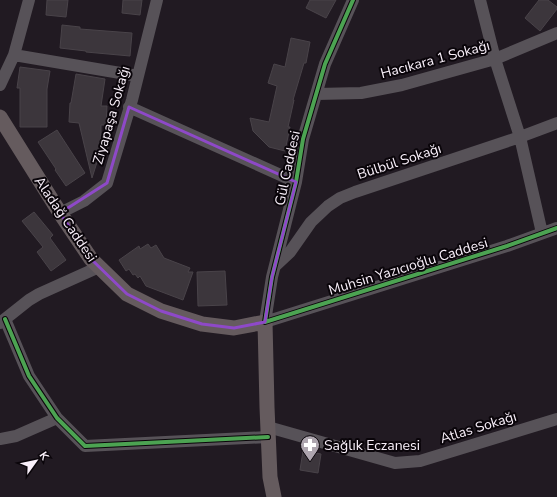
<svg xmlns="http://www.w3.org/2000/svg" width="557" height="497" font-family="'Nunito Sans',sans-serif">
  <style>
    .building { fill: #3c363c; stroke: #494349 }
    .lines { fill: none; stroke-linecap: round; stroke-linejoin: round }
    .minor { stroke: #575258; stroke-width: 12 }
    .major { stroke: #655b5e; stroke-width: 15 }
    .cycleway-casing { stroke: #0a050a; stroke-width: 6 }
    .cycleway { stroke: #4ca352; stroke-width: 4 }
    .marked { fill: none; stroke: #8e49c8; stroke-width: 3; stroke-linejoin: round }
    .labels { text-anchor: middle; stroke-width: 4; stroke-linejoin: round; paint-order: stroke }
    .street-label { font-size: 14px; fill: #f9f0fa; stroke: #0a050a }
    .poi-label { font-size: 14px; fill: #f9f0fa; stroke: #0a050a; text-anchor: start }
  </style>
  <rect width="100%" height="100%" fill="#211a22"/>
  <!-- building -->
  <path class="building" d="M47,0H68L66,17L46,15Z
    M123,0H142L140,15L122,13Z
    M310,0H336L326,18L306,8Z
    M539,0H548L557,7V9L540,31L525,18Z
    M62,25L80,27V29L132,33L130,56L86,52V51L60,48Z
    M291,38L310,42L306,63H304L293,100H294L288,127H290L285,151L269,147L253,131L250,118L269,122L277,86L268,83L274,64L285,67Z
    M20,67L50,71L47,89V127H20V88H17Z
    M76,74L105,79L101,106H107L106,125H101V144L108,147L104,160L98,159L92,178L79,123L69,122L70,103H71Z
    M57,130L85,173L66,186L55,170L56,169L38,142Z
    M34,212L53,235L50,238L66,260L51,271L37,252L43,247L22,221Z
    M148,244L151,248L156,245L164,258L190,268L188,272H193L183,300L146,286L140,276L138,278L135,274L133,275L129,269L126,271L119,260L139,246L140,249Z
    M225,271L227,305L198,306L197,272Z
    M303,451L321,454L318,473L300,470Z"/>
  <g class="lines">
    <!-- minor -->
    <path class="minor" d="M353,0L325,64L303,139L296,182L272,277L265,322L507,246L557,228
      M480,0L495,59L520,137L542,233
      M14,55L138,76
      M0,85L14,55L29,0
      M317,94L361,93L402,85L495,59L557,33
      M129,107L296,182
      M60,213L84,201L107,183L132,100L157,0
      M275,266L290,252L311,222L328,206L340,198L355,192L520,137L557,123
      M5,319L29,376L57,418L85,446L268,437
      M0,323L29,300L39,294L99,267
      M268,427L395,463L420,461L557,419
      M0,439L16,436L57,418"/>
    <!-- major -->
    <path class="major" d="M0,117L60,213L91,259L127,294L161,311L202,324L234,328L265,322L267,407L270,477L274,497"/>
    <defs>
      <path id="cycleway" d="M353,0L325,64L303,139L296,182L272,277L265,322L507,246L557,228
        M5,319L29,376L57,418L85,446L268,437"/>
    </defs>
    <!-- cycleway casing -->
    <use href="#cycleway" class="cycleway-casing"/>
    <!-- cycleway -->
    <use href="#cycleway" class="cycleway"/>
  </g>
  <!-- marked area -->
  <path class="marked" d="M129,107L296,182L272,277L265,322L234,328L202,324L161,311L127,294L91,259L60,213L107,183Z"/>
  <!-- icons -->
  <defs>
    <symbol id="pharmacy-pin" viewBox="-11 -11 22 30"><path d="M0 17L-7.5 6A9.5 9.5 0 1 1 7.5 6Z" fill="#ada5ae" stroke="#0a050a"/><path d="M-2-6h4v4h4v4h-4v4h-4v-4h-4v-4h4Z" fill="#fff"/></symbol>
  </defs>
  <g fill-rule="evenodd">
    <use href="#pharmacy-pin" x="299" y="434" width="22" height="30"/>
  </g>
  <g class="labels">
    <!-- street labels -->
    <g class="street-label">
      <text transform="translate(435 59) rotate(-15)" y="5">Hacıkara 1 Sokağı</text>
      <text transform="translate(111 115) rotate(-74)" y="5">Ziyapaşa Sokağı</text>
      <text transform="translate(399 161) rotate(-18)" y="5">Bülbül Sokağı</text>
      <text transform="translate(287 168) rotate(-78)" y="5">Gül Caddesi</text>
      <text transform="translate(66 219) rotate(56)" y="5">Aladağ Caddesi</text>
      <text transform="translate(408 266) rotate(-17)" y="5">Muhsin Yazıcıoğlu Caddesi</text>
      <text transform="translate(478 427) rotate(-17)" y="5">Atlas Sokağı</text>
    </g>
    <!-- poi labels -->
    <g class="poi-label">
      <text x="324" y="450">Sağlık Eczanesi</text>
    </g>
  </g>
  <!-- north arrow -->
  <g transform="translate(36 461) rotate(57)" stroke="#0a050a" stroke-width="3" paint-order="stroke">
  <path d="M0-3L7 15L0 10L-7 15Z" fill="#f9f0fa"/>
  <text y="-6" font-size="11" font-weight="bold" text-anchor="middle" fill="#f9f0fa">K</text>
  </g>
</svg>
